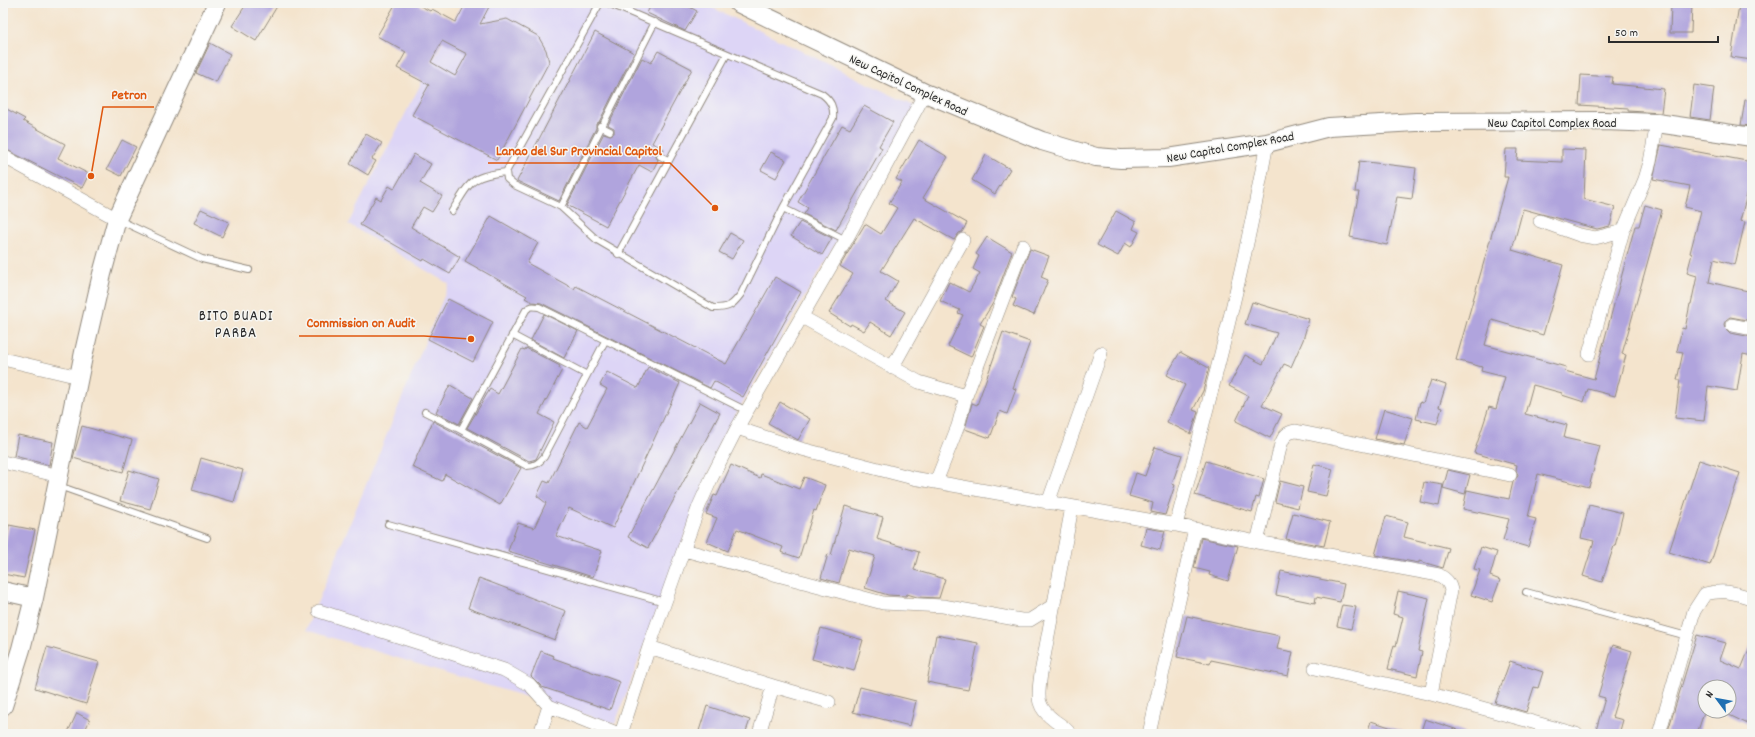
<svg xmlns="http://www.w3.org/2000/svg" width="1755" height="737" font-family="Dekko,sans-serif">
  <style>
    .built { fill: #ddd5f6 }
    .building { fill: #b0a4dd; fill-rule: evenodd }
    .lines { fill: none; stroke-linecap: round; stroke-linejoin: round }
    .lane-casing { stroke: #90887c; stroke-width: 8 }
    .street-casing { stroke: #90887c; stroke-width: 14 }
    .secondary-casing { stroke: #90887c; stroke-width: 20 }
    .lane { stroke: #fff; stroke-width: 6 }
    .street { stroke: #fff; stroke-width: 13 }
    .secondary { stroke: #fff; stroke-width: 18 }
    .labels { text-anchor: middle; stroke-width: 3; stroke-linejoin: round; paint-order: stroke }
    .street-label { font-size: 13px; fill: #2b2b2b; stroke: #f6f6f2 }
    .quarter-label { font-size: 15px; letter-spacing: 1px; fill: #2b2b2b; stroke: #f6f6f2 }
    .leader { fill: none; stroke: #df570e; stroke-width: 1.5 }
    .callout-dot { fill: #df570e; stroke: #f6f6f2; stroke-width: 1.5 }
    .callout-label { font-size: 14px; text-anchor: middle; font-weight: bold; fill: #df570e; stroke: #f6f6f2; stroke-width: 3; stroke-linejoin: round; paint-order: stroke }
  </style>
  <rect width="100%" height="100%" fill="#f6f6f2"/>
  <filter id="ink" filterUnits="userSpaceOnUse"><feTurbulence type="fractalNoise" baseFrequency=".025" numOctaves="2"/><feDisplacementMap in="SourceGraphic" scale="8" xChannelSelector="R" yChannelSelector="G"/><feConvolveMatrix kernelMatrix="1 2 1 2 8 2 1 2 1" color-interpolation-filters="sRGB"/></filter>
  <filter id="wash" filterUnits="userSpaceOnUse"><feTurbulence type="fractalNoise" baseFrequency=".012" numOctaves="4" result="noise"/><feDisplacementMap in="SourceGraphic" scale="16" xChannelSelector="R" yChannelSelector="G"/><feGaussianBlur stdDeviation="0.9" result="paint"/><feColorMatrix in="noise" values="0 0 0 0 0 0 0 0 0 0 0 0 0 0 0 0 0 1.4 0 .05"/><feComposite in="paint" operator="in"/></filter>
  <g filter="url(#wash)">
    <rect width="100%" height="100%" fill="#f4e4cd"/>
    <!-- built -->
    <path class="built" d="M463,3H703L916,107L720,441L615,724L306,630L449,284L348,224Z"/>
    <g id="blocks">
      <!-- building -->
      <path class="building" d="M247,3H279L256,41L232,26Z
        M396,3H415L430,11L432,9L456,22L466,3H491L480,24L507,19L538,36L546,50L549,62L497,160L412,115L429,85L397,68L406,52L377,36ZM442,41L467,54L455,76L431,62Z
        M652,3H682L697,11L685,31L647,13Z
        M1671,3H1692L1691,33H1670Z
        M1739,5L1752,7V60L1731,57Z
        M595,32L634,53L599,122L596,124V128L559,201L517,181Z
        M210,43L230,54L216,82L196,73Z
        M658,51L692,69L652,143L664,149L662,152H659L656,154V157L658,160L652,172L639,165L606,226L567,205L604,133L610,135L614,133V128L608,125L642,58L651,63Z
        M1581,75L1613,77L1612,84L1664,89L1661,113L1628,111V108L1579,105Z
        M1694,85L1714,88L1710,120L1690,117Z
        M1745,100L1752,101V126L1741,125Z
        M864,106L893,122L879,146L882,148L836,230L804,214L808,208L798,202L842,125L850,129Z
        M3,107L25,119L23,121L65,144L58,158L89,174L82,188L3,148Z
        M366,134L382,143L372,159L376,161L368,175L350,164Z
        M122,140L136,147L121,176L107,169Z
        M919,140L948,157L923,198L967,223L962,232L959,233L954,240L914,218L881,271L898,281L886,301L905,312L891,335L870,322L864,331L851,324L850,326L829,313L853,274L840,266L865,224L881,234L897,208L889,203L902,182L896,179Z
        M1661,145L1752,162L1748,183H1750L1740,221L1745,222L1735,265L1714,259L1709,282L1752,292V321L1730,317L1726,320L1724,324L1725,328L1730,333L1752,337V356L1743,354L1737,391L1708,386L1704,421L1675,418L1680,380H1677L1683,352L1677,351L1682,328L1685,329L1690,304H1691L1697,276L1687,273L1692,254L1690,253L1701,211L1685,207L1690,186L1653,179Z
        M1506,149H1518L1517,160L1562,162V149L1586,150L1584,199L1615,207L1610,226L1597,229L1523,209L1512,250L1563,265L1543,335L1492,320L1485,345L1566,367L1565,371L1594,379L1635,226H1639L1645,205L1662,210L1622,354L1626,355L1615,396L1588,389L1584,402L1562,395V393L1533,385L1525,414L1567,425L1564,438L1600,446L1589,487L1538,474L1528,517L1536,519L1528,547L1503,540L1509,519L1463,509L1467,490L1509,499L1513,482L1518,476L1516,470L1517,465L1474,453L1489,407L1496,409L1505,377L1481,371L1482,367L1456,360L1508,177H1504Z
        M771,152L786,160L776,178L761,170Z
        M414,154L431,164L420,183L442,196L432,212L423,207L411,227L460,257L450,274L424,259L423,261L360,225L376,197L381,200L389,186L394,189Z
        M986,155L1010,169L995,194L972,180Z
        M1359,161L1416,168L1412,199L1397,197L1387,245L1350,237L1359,192H1355Z
        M201,209L229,222L222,237L194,223Z
        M1116,211L1136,222L1133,229L1139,232L1131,247L1125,243L1118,256L1097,245Z
        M491,216L538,243L527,263L574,289L576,286L726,364L775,277L801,292L743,397L714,381L710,388L541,303L532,302L525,298L527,296L465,261Z
        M800,222L832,238L822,255L791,236Z
        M730,233L743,240L732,259L719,252Z
        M987,237L1012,252L993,303L980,324L984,326L971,357L948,346L963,315L958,313L960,310L940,301L949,282L969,292L980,273L973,269L979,256L976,254Z
        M1030,249L1049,256L1041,277L1048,280L1034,315L1013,306L1016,299L1012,297Z
        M448,299L493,322L473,362L428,339Z
        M1252,302L1309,319L1303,340L1291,367L1284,364L1262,405L1282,414L1270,438L1236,421L1248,396L1229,386L1245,355L1263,364L1277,333L1245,324Z
        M544,314L578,331L564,358L531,340Z
        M1003,332L1030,342L1013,388L1016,389L1007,414L1000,411L990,438L965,429L972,403L977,405Z
        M526,348L560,366L559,368L562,370L539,414L554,422L536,459L529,461L467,428L490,389L498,394L522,349L525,350Z
        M1180,352L1209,368L1203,391L1193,410L1198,412L1191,434L1167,422L1185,385L1167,375Z
        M648,367L680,383L613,528L569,508L556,536L602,551L593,577L508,551L518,523L534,528L546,503L537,496L544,481L549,483L579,422L587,427L607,389L600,385L607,372L638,388Z
        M1431,380L1446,385L1439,407L1442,408L1437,424L1416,419L1420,402L1423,403Z
        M450,385L473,398L459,424L436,412Z
        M700,402L720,413L648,548L628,537Z
        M780,402L810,419L798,440L768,423Z
        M1384,409L1413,418L1404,445L1375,439Z
        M433,421L521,468L500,505L445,474L442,481L412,467Z
        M82,426L132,440L123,472L73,458Z
        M18,435L53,442L49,465L14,456Z
        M1155,447L1182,455L1172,484L1175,485L1165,515L1151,512L1153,503L1129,496L1136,473L1145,476Z
        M201,458L243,470L234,502L192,490Z
        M1699,460L1740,473L1710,565L1669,552Z
        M1206,461L1264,479L1259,498L1256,497L1252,512L1195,495Z
        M1314,464L1333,469L1326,496L1307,492Z
        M731,465L760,478L761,474L799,489L804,477L825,485L816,511L814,510L799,558L781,552L783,547L737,529L728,551L707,542L717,518L706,514L714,495L717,496Z
        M129,470L159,479L150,509L120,501Z
        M1448,470L1470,475L1465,494L1443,488Z
        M1280,481L1303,487L1298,508L1275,502Z
        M1424,482L1443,485L1439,506L1420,502Z
        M1589,505L1623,513L1615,546H1614L1602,582L1583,576L1594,541L1581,538Z
        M845,506L883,517L877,539L919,552L914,570L945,579L939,598L917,597L907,594L906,596L888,595L865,588L875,556L849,548L839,583L821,578L828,554L831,555Z
        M1293,513L1330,522L1324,546L1286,539Z
        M1386,516L1408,522L1404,537L1449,548L1443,568L1419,561V563L1375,555Z
        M9,525L35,530L24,578L3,574V555Z
        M1146,528L1165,531L1160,550L1141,545Z
        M1201,538L1238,546L1228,581L1209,575L1210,572L1194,568Z
        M1481,547L1497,552L1490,576L1500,580L1492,602L1471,595L1480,570L1474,569Z
        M1281,571L1344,584L1340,602L1316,597L1315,603L1276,595Z
        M479,578L566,611L555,640L468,608Z
        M1398,591L1429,598L1418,651L1422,652L1417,676L1388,669L1394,645L1396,646L1403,617L1393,614Z
        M1342,605L1356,607L1351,629L1337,626Z
        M1187,616L1280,636L1277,649L1293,652L1288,676L1211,660L1210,664L1177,657Z
        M821,628L863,640L854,671L812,659Z
        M936,635L978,643L968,690L927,682Z
        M1697,635L1726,643L1720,660L1741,669L1752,642V726L1725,713L1726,711H1729V687H1705V709L1697,734H1667Z
        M1613,645L1632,651L1612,717L1623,720L1619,734H1595L1605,698L1598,696Z
        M47,647L99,662L86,704L35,688Z
        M541,651L554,656L553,658L620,682L610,710L542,687L531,676Z
        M1510,661L1543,672L1538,688L1534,687L1526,712L1495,703Z
        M860,687L916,701L910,726L853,712Z
        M707,706L750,720L745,734H698Z
        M77,713L90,720L83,734H67Z
        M1425,719L1464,732L1463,734H1429L1421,731Z
        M1371,721L1405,732V734H1367Z"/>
    </g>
  </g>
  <g filter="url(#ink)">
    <use href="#blocks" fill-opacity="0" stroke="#90887c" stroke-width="1"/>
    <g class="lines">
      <defs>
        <path id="lane" d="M600,3L506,172L507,179L514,185L561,207L597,240L713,308C729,308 732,306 741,294L783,208L833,118C834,107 831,101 822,94L608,3
          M600,126L610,131
          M660,156L668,160
          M561,207L655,22
          M783,208L846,240
          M452,211C471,182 469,176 506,172
          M119,220L202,259L249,270
          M618,254L727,54
          M512,335L587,375
          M425,412L461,430L526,310C530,306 533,306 539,307L747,411
          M461,430L527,466C535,466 539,463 544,457L605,341
          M59,486L207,538
          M388,524L665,602
          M1526,592L1687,636"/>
        <path id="street" d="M3,156L117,219
          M1540,221L1579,235L1595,238L1623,231
          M802,317L919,382L966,396L1023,246
          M1732,325L1752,329
          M1589,354L1623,231L1645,179L1650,162L1657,123
          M3,359L79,377
          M892,368L963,240
          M737,428L798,448L913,478L1176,525C1210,399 1244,272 1267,143
          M3,462L59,476
          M936,482L958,426L966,396
          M1048,503L1101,353
          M1176,525L1257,542L1439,575C1446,579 1449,582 1451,590L1431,694
          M1257,542L1281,444C1284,436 1287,432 1296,431L1510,475
          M684,550L883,603L943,606L1021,620H1030L1054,605
          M319,611L504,670L530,685L549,706L619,734
          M649,647L773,686L829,702
          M1315,668L1431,694L1576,734
          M540,734L549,706
          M621,734L649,647L699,506L712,477L737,428L846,240L925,93
          M759,734L773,686
          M1070,734C1066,728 1061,725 1055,721C1035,706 1038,697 1041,673L1072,507
          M1149,734L1195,529
          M1659,734L1694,611L1705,594C1725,589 1733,593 1752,598"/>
        <path id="secondary" d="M738,3L925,93L1042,141L1096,157L1121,159L1168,158L1267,143L1329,127L1416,122L1604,121L1657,123L1752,137
          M3,591L34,598
          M3,706L21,649L34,598L84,352L102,274L117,219L217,3"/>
      </defs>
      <!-- lane casing -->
      <use href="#lane" class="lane-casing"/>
      <!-- street casing -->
      <use href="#street" class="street-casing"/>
      <!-- secondary casing -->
      <use href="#secondary" class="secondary-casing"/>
      <!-- lane -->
      <use href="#lane" class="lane"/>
      <!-- street -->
      <use href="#street" class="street"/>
      <!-- secondary -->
      <use href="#secondary" class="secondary"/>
    </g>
  </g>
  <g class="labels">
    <!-- street labels -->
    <g class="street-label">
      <text transform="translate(909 84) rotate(25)" y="5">New Capitol Complex Road</text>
      <text x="1552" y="127">New Capitol Complex Road</text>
      <text transform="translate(1230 146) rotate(-10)" y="5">New Capitol Complex Road</text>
    </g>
    <!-- quarter labels -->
    <g class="quarter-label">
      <text x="236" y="320">BITO BUADI<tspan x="236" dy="17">PARBA</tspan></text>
    </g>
  </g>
  <!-- callouts -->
  <path class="leader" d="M91 176L103 107H154M715 208L670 163H488M471 339L424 336H299"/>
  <g class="callout-dot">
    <circle cx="91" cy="176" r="4"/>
    <circle cx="715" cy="208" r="4"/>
    <circle cx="471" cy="339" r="4"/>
  </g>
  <g class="callout-label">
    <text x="129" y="99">Petron</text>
    <text x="579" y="155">Lanao del Sur Provincial Capitol</text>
    <text x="361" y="327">Commission on Audit</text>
  </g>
  <!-- margin -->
  <rect width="1755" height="737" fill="none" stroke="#f6f6f2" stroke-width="16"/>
  <!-- north arrow -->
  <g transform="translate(1717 699) rotate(302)"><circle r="19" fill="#f6f6f2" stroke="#a5a5a2"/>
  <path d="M0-3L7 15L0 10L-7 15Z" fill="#1f6fb2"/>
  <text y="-6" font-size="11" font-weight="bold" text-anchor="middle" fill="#2b2b2b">N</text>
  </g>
  <!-- scale -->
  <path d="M1609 36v6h109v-6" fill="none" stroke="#2b2b2b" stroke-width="2"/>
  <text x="1615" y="36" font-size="12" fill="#2b2b2b" stroke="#f6f6f2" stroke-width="3" paint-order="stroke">50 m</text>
</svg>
